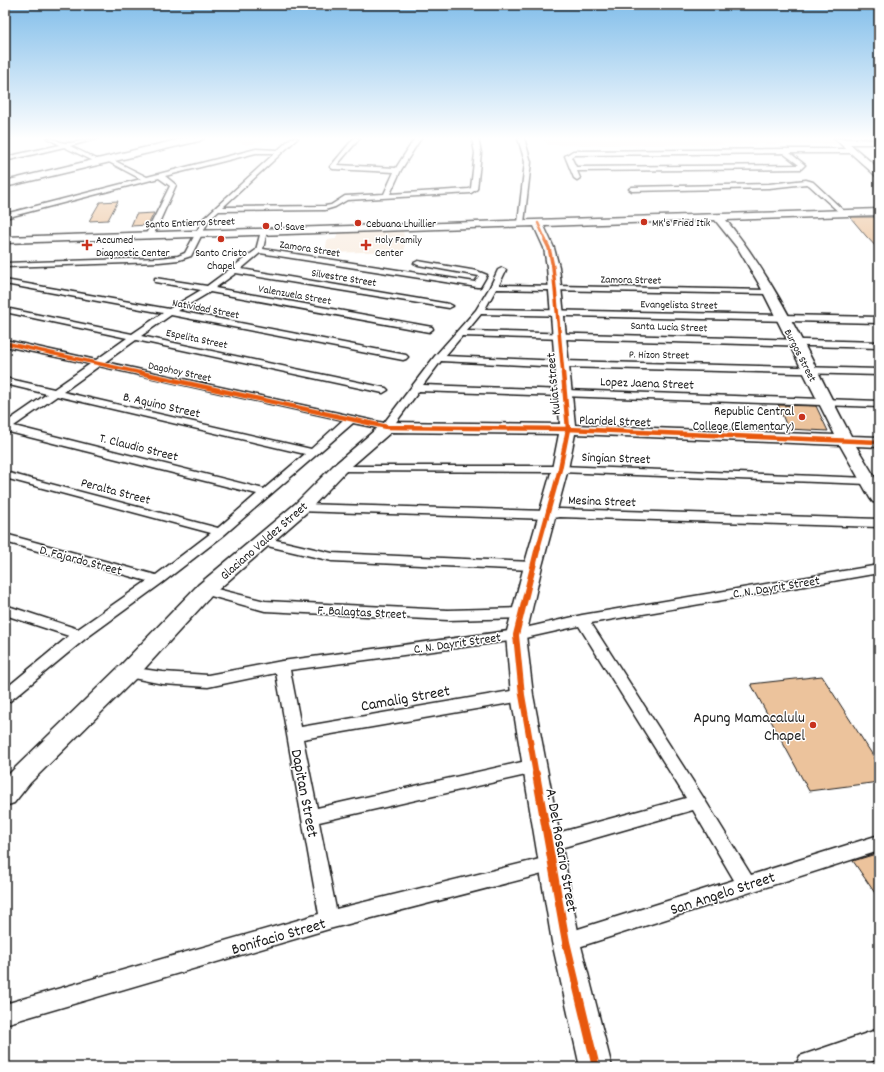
<svg xmlns="http://www.w3.org/2000/svg" width="884" height="1072" font-family="Dekko,sans-serif">
  <style>
    .built { fill: #f9ede1 }
    .building { fill: #ecc39c; stroke: #1c1c1c }
    .lines { fill: none; stroke-linecap: round; stroke-linejoin: round }
    .street-casing { stroke: #1c1c1c; stroke-width: 3 }
    .secondary-casing { stroke: #1c1c1c; stroke-width: 3 }
    .highway-casing { stroke: #1c1c1c; stroke-width: 3 }
    .street { fill: #fff; fill-rule: evenodd }
    .secondary { fill: #fff; fill-rule: evenodd }
    .highway { fill: #fff; fill-rule: evenodd }
    .cycleway-far4-casing { stroke: #fff; stroke-width: 4 }
    .cycleway-far3-casing { stroke: #fff; stroke-width: 5 }
    .cycleway-far2-casing { stroke: #fff; stroke-width: 6 }
    .cycleway-far1-casing { stroke: #fff; stroke-width: 8 }
    .cycleway-casing { stroke: #fff; stroke-width: 10 }
    .cycleway-far4 { stroke: #e8590c; stroke-width: 2.5 }
    .cycleway-far3 { stroke: #e8590c; stroke-width: 3.5 }
    .cycleway-far2 { stroke: #e8590c; stroke-width: 4.5 }
    .cycleway-far1 { stroke: #e8590c; stroke-width: 6 }
    .cycleway { stroke: #e8590c; stroke-width: 8 }
    .poi-dot { fill: #c8321e; stroke: #fff; stroke-width: 1.5 }
    .labels { text-anchor: middle; stroke-width: 3; stroke-linejoin: round; paint-order: stroke }
    .far-street-label { font-size: 11px; fill: #1c1c1c; stroke: #fff }
    .far-poi-label { font-size: 11px; fill: #1c1c1c; stroke: #fff; text-anchor: start }
    .street-label { font-size: 13px; fill: #1c1c1c; stroke: #fff }
    .poi-label { font-size: 13px; fill: #1c1c1c; stroke: #fff; text-anchor: end }
    .near-street-label { font-size: 16px; fill: #1c1c1c; stroke: #fff }
    .near-poi-label { font-size: 16px; fill: #1c1c1c; stroke: #fff; text-anchor: end }
  </style>
  <rect width="100%" height="100%" fill="#fff"/>
  <filter id="ink" filterUnits="userSpaceOnUse"><feTurbulence type="fractalNoise" baseFrequency=".025" numOctaves="2"/><feDisplacementMap in="SourceGraphic" scale="8" xChannelSelector="R" yChannelSelector="G"/><feConvolveMatrix kernelMatrix="1 2 1 2 8 2 1 2 1" color-interpolation-filters="sRGB"/></filter>
  <g filter="url(#ink)">
    <!-- built -->
    <path class="built" d="M225,138H277L247,145Z
      M543,138H831L838,144L548,145Z
      M403,228L405,251L325,253L327,240L336,239L338,231Z"/>
    <!-- building -->
    <path class="building" d="M118,201L108,220L89,221L100,202Z
      M154,213L148,225L131,226L136,214Z
      M850,217H879V250L866,236Z
      M778,405L816,406L828,431L788,429Z
      M822,676L879,765V782L809,791L751,684Z
      M879,853V899L853,861Z"/>
    <g class="lines">
      <defs>
        <path id="street" d="M5,138H11L5,141Z
          M47,138C55,138 60,143 66,143C74,144 88,138 99,138L70,146L103,162L98,163L64,147L5,161V157L60,145Z
          M291,138H298L223,207L325,206L331,205L345,196L384,194L394,172L333,169L330,167L354,138H360L337,165L396,168L415,138H421L401,170L390,194L469,189L471,188L475,153L472,138H478L481,153L477,189L471,193L347,200L335,207L325,210L219,211L209,220L191,256L179,260L159,262L5,267V263L159,258L178,256L185,253L204,218L275,153H256L165,176L176,185L153,236L149,238L145,236L170,186L159,178L5,218V214L141,179L107,161V159H111L147,177L256,149L278,150Z
          M518,138H524L531,162L524,223L521,225L518,223L525,162Z
          M784,149H853L856,151L853,153H790L805,165L801,169L577,171L580,178L577,180L574,178L565,156L573,151ZM783,153L799,165L576,167L571,157L574,155Z
          M806,180L813,182L845,212V214H841L809,185L806,184L769,188L632,191L629,189L632,187L769,184Z
          M264,229L267,231L263,249L475,282L479,276L418,265L414,263L418,261L477,271L487,275L480,287H477L260,253L241,269L449,304L453,306L449,308L236,273L215,288L432,327L433,329L429,332L210,292L178,311L406,355L408,357L406,359L403,360L171,315L141,336L386,388L388,390L383,393L136,340L105,362L384,423L435,356L476,310L490,287L498,270L502,268L506,270L499,285L768,290L772,292L768,294L496,289L485,309L879,317V323L481,314L467,331L879,342V348L462,336L445,356L562,361L879,369V375L562,367L441,361L423,385L879,401V407L419,391L391,429L387,430L353,423L224,535L162,583L85,639L10,701L5,703V689L69,636L5,615V605L78,629L147,581L5,542V534L156,575L211,533L5,478V472L218,528L257,494L5,431V423L47,394L5,384V378L54,389L90,364L5,346V340L96,360L127,338L5,312V308L132,334L163,313L5,284V280L169,309L201,290L155,282V278L207,286L256,250L261,231ZM99,366L343,420L311,449L63,392ZM57,396L305,454L264,489L14,426Z
          M339,466H560L868,478L874,481L868,484L560,472L335,471L334,469Z
          M301,504L548,511L560,509L879,519V527L560,517L548,519L297,511L295,508L297,505Z
          M263,537L332,553L533,562L537,563L539,566L537,569L533,570L332,561L259,544L257,541L259,538Z
          M879,565V573L591,623L703,797L751,875L879,835V851L566,951L559,949L557,942L559,935L734,880L693,810L550,851L544,849L541,843L544,837L550,835L686,798L579,626L516,640L290,670L301,727L522,689L527,691L529,695L527,699L522,701L303,739L317,808L535,759L541,761L543,766L541,771L535,773L319,822L336,909L552,856L558,858L561,864L558,870L329,929L5,1024V1004L319,914L276,673L208,687L163,684L123,676L121,672L123,668L128,667L163,672L208,675L282,661L516,630L582,615Z
          M205,586L265,601L448,610L521,608L526,610L528,613L526,616L521,618L448,620L265,611L200,593L199,590L200,587Z"/>
        <path id="secondary" d="M834,138L879,140V144H850L879,169V177L876,176Z
          M879,209V215L726,220C779,284 812,363 851,436L879,437V447L856,446L879,484V503L873,502L870,498L840,445L575,434L568,469L542,566L526,635L533,695L580,942L612,1067H580L552,942L511,695L506,635L524,566L552,469L559,434L391,432L345,472L307,512L212,595L136,678L30,783L14,803L5,806V778L14,769L120,666L198,585L295,504L333,466L382,424L387,422L560,424L547,267L544,248L534,226L5,243V237ZM715,220L739,250L759,284L835,435L575,425L559,267L554,248L544,226Z
          M879,1029V1059L856,1067H795L800,1056Z"/>
        <path id="highway" d="M185,138H204L199,141L5,187V181Z"/>
      </defs>
      <!-- street casing -->
      <use href="#street" class="street-casing"/>
      <!-- secondary casing -->
      <use href="#secondary" class="secondary-casing"/>
      <!-- highway casing -->
      <use href="#highway" class="highway-casing"/>
      <!-- street -->
      <use href="#street" class="street"/>
      <!-- secondary -->
      <use href="#secondary" class="secondary"/>
      <!-- highway -->
      <use href="#highway" class="highway"/>
      <defs>
        <path id="cycleway-far4" d="M538,223L546,241"/>
        <path id="cycleway-far3" d="M545,240L549,248L553,267L563,374
          M5,343L146,374"/>
        <path id="cycleway-far2" d="M141,373L387,427L568,429L879,442
          M538,548L560,469L568,429L563,373"/>
        <path id="cycleway-far1" d="M536,775L522,695L516,635L538,547"/>
        <path id="cycleway" d="M536,774L566,942L596,1067"/>
      </defs>
      <!-- cycleway-far4 casing -->
      <use href="#cycleway-far4" class="cycleway-far4-casing"/>
      <!-- cycleway-far3 casing -->
      <use href="#cycleway-far3" class="cycleway-far3-casing"/>
      <!-- cycleway-far2 casing -->
      <use href="#cycleway-far2" class="cycleway-far2-casing"/>
      <!-- cycleway-far1 casing -->
      <use href="#cycleway-far1" class="cycleway-far1-casing"/>
      <!-- cycleway casing -->
      <use href="#cycleway" class="cycleway-casing"/>
      <!-- cycleway-far4 -->
      <use href="#cycleway-far4" class="cycleway-far4"/>
      <!-- cycleway-far3 -->
      <use href="#cycleway-far3" class="cycleway-far3"/>
      <!-- cycleway-far2 -->
      <use href="#cycleway-far2" class="cycleway-far2"/>
      <!-- cycleway-far1 -->
      <use href="#cycleway-far1" class="cycleway-far1"/>
      <!-- cycleway -->
      <use href="#cycleway" class="cycleway"/>
    </g>
  </g>
  <!-- sky -->
  <linearGradient id="sky" x2="0" y2="1"><stop stop-color="#82beea"/><stop offset="0.48" stop-color="#fff"/><stop offset="1" stop-color="#fff" stop-opacity="0"/></linearGradient>
  <rect width="884" height="288" fill="url(#sky)"/>
  <!-- markers -->
  <g class="poi-dot">
    <circle cx="644" cy="222" r="4"/>
    <circle cx="358" cy="223" r="4"/>
    <circle cx="266" cy="226" r="4"/>
    <circle cx="221" cy="239" r="4"/>
    <path d="M85 239h4v4h4v4h-4v4h-4v-4h-4v-4h4z"/>
    <path d="M364 239h4v4h4v4h-4v4h-4v-4h-4v-4h4z"/>
    <circle cx="802" cy="417" r="4"/>
    <circle cx="813" cy="725" r="4"/>
  </g>
  <g class="labels">
    <!-- far-street labels -->
    <g class="far-street-label">
      <text transform="translate(190 222) rotate(-2)" y="4">Santo Entierro Street</text>
      <text transform="translate(310 248) rotate(9)" y="4">Zamora Street</text>
      <text transform="translate(344 277) rotate(9)" y="4">Silvestre Street</text>
      <text transform="translate(631 279) rotate(1)" y="4">Zamora Street</text>
      <text transform="translate(295 294) rotate(10)" y="4">Valenzuela Street</text>
      <text transform="translate(679 304) rotate(1)" y="4">Evangelista Street</text>
      <text transform="translate(206 308) rotate(11)" y="4">Natividad Street</text>
      <text transform="translate(669 326) rotate(2)" y="4">Santa Lucia Street</text>
      <text transform="translate(197 338) rotate(12)" y="4">Espelita Street</text>
      <text transform="translate(659 354) rotate(1)" y="4">P. Hizon Street</text>
      <text transform="translate(801 355) rotate(63)" y="4">Burgos Street</text>
      <text transform="translate(180 371) rotate(12)" y="4">Dagohoy Street</text>
    </g>
    <!-- far-poi labels -->
    <g class="far-poi-label">
      <text x="652" y="226">MK's Fried Itik</text>
      <text x="366" y="227">Cebuana Lhuillier</text>
      <text x="274" y="230">O! Save</text>
      <text x="96" y="243">Accumed<tspan x="96" dy="13">Diagnostic Center</tspan></text>
      <text x="375" y="243">Holy Family<tspan x="375" dy="13">Center</tspan></text>
      <text x="221" y="256" text-anchor="middle">Santo Cristo<tspan x="221" dy="13">Chapel</tspan></text>
    </g>
    <!-- street labels -->
    <g class="street-label">
      <text transform="translate(647 382) rotate(2)" y="5">Lopez Jaena Street</text>
      <text transform="translate(552 384) rotate(-95)" y="5">Kuliat Street</text>
      <text transform="translate(162 404) rotate(13)" y="5">B. Aquino Street</text>
      <text transform="translate(615 420) rotate(2)" y="5">Plaridel Street</text>
      <text transform="translate(139 446) rotate(14)" y="5">T. Claudio Street</text>
      <text transform="translate(616 457) rotate(2)" y="5">Singian Street</text>
      <text transform="translate(116 490) rotate(15)" y="5">Peralta Street</text>
      <text transform="translate(602 500) rotate(2)" y="5">Mesina Street</text>
      <text transform="translate(263 540) rotate(-41)" y="5">Glaciano Valdez Street</text>
      <text transform="translate(81 559) rotate(15)" y="5">D. Fajardo Street</text>
      <text transform="translate(776 586) rotate(-9)" y="5">C. N. Dayrit Street</text>
      <text transform="translate(362 611) rotate(3)" y="5">F. Balagtas Street</text>
      <text transform="translate(457 642) rotate(-8)" y="5">C. N. Dayrit Street</text>
    </g>
    <!-- poi labels -->
    <g class="poi-label">
      <text x="794" y="415">Republic Central<tspan x="794" dy="15">College (Elementary)</tspan></text>
    </g>
    <!-- near-street labels -->
    <g class="near-street-label">
      <text transform="translate(405 697) rotate(-10)" y="6">Camalig Street</text>
      <text transform="translate(306 793) rotate(79)" y="6">Dapitan Street</text>
      <text transform="translate(563 850) rotate(80)" y="6">A. Del Rosario Street</text>
      <text transform="translate(722 892) rotate(-18)" y="6">San Angelo Street</text>
      <text transform="translate(278 935) rotate(-16)" y="6">Bonifacio Street</text>
    </g>
    <!-- near-poi labels -->
    <g class="near-poi-label">
      <text x="805" y="722">Apung Mamacalulu<tspan x="805" dy="18">Chapel</tspan></text>
    </g>
  </g>
  <!-- margin -->
  <rect width="884" height="1072" fill="none" stroke="#fff" stroke-width="20"/>
  <rect x="10" y="10" width="864" height="1052" fill="none" stroke="#1c1c1c" stroke-width="1.5" filter="url(#ink)"/>
</svg>
